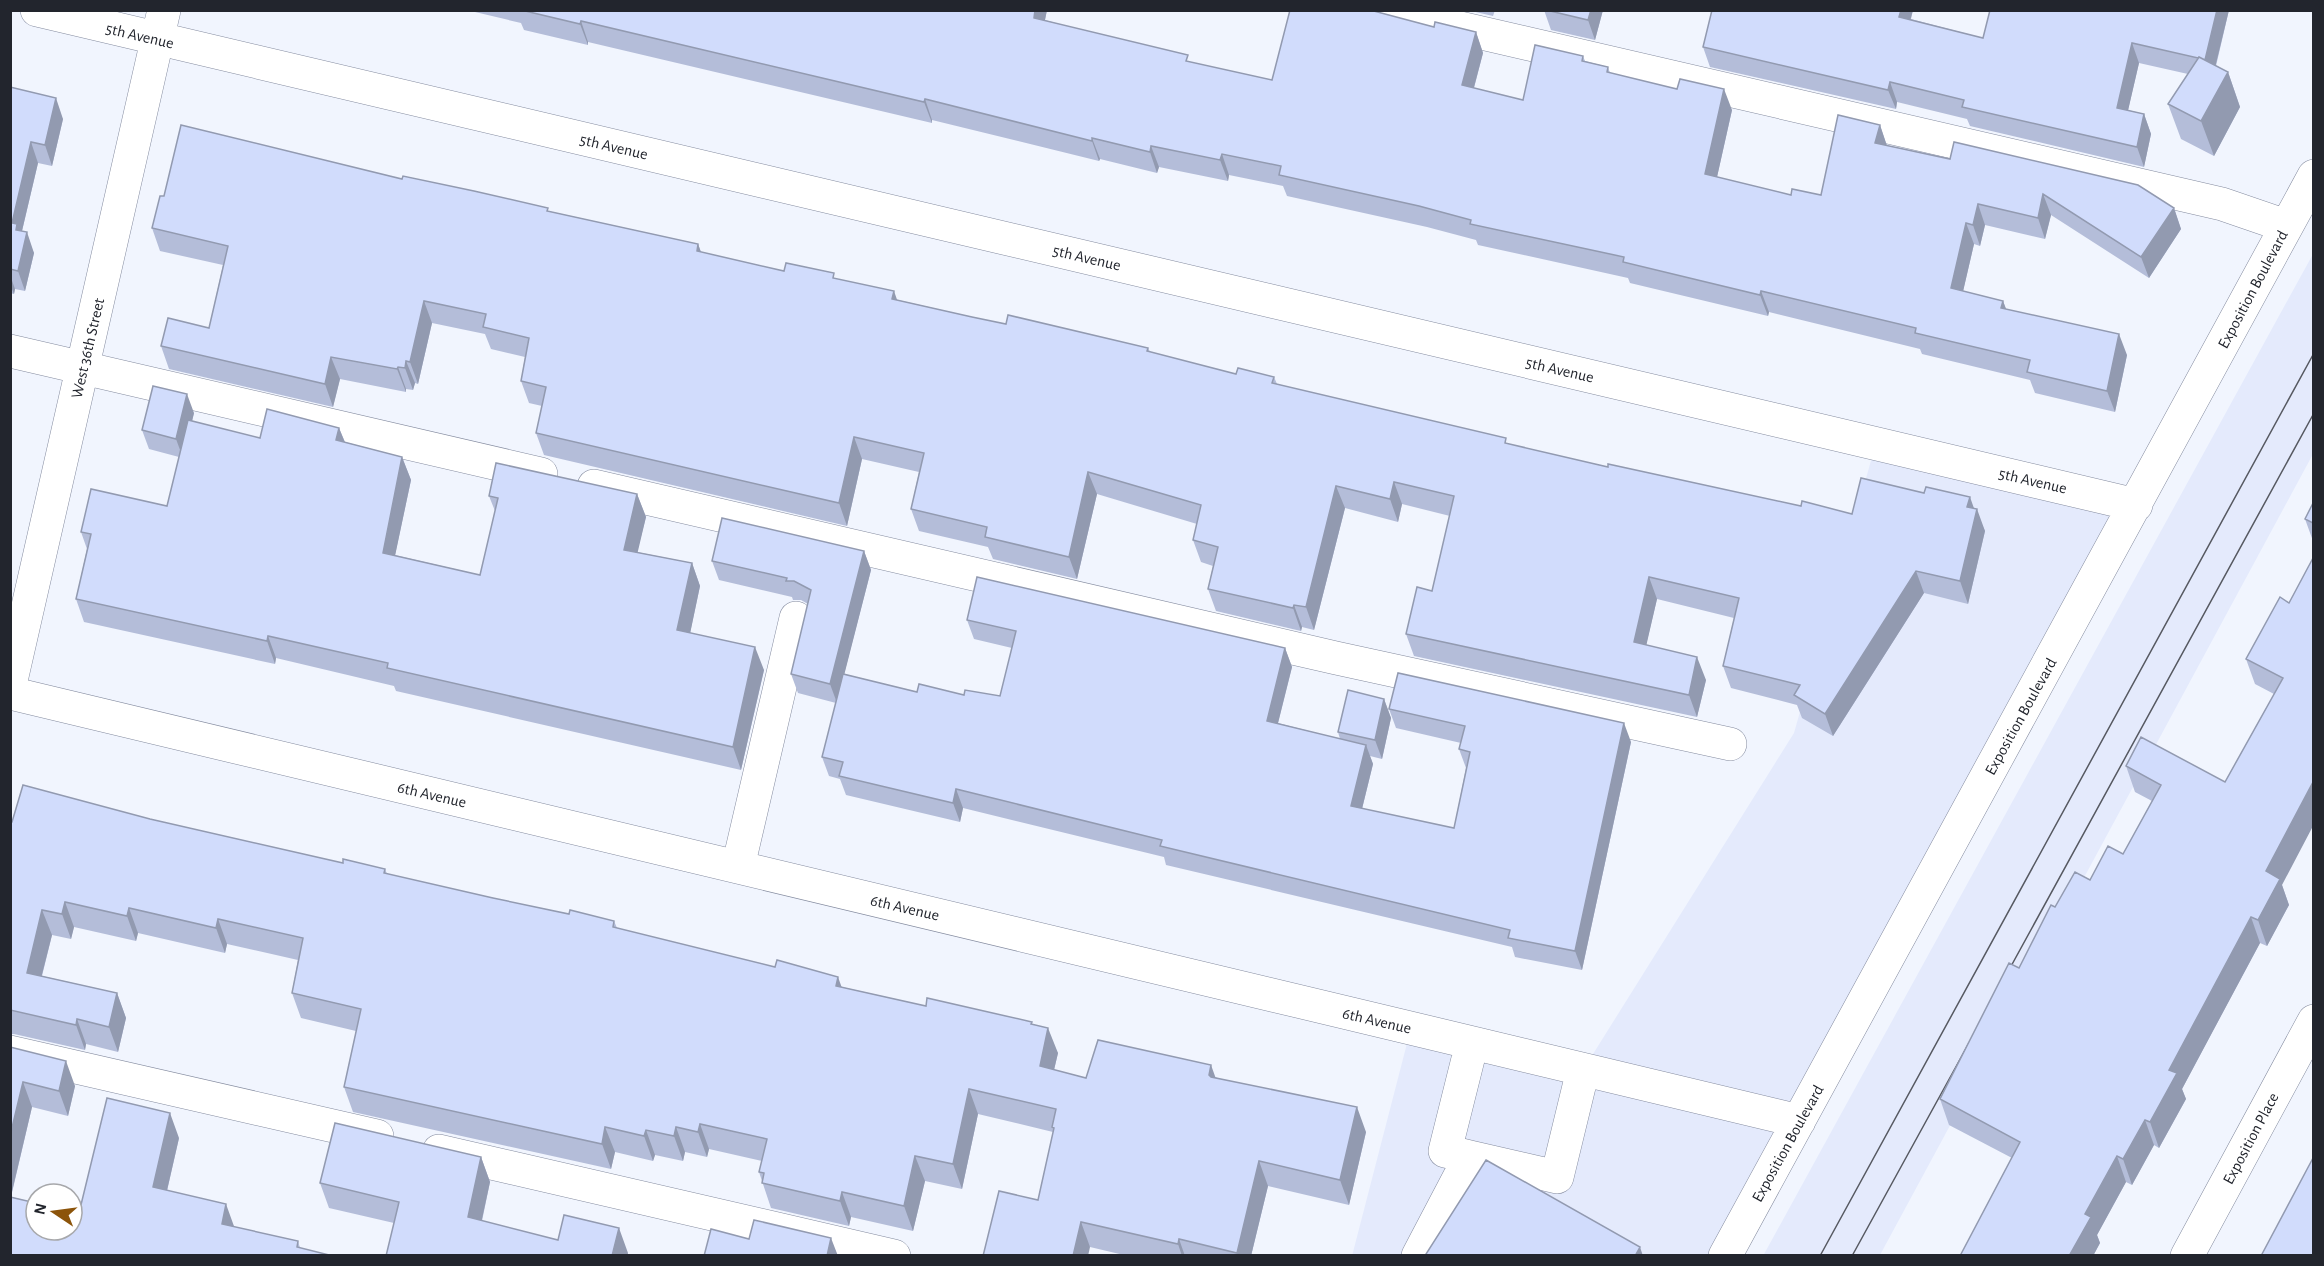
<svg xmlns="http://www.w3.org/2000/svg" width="2324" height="1266" font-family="'Alegreya Sans',sans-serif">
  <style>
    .built { fill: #e4eafc }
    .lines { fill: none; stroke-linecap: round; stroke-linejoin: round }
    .minor-casing { stroke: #848b9f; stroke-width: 34 }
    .minor { stroke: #fff; stroke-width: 33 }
    .tram { stroke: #565961; stroke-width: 1.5 }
    .wall { fill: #b4bdd9 }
    .shaded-wall { fill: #929ab0 }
    .building { fill: #d1dcfc; stroke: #929ab0; stroke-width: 1.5 }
    .labels { text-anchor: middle; stroke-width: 4.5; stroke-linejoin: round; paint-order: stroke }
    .street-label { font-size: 16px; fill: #22252d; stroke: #fff }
  </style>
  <rect width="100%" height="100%" fill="#f1f5fe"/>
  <!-- built -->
  <path class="built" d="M2313,254V454L1880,1255L1763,1256Z
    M1876,443L2136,505L1725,1255L1352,1256L1411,1028L1583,1070L1794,733Z"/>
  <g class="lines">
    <defs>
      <path id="minor" d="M37,10L2136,505
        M1382,10L2222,204L2286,226
        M10,351L541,474
        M594,486L1336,658L1730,744
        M10,685L164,10
        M10,693L1799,1121
        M738,867L796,618
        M10,1052L377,1136
        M439,1151L894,1256
        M1470,1157L1557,1177L1583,1070
        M1418,1256L1470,1157L1445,1151L1472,1043
        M1725,1256L2314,176
        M2187,1256L2314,1021"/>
    </defs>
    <!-- minor casing -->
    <use href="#minor" class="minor-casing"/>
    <!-- minor -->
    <use href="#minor" class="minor"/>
    <!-- tram -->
    <path class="tram" d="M2004,979L2314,413
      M1820,1256L2314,353
      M1852,1256L1969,1043"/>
  </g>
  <!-- wall -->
  <path class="wall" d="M474,10H1047L1045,20L1190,62L1272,80L1434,27L1476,32L1483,53L1474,88L1523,100L1583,56L1585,61L1608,67L1610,73L1732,110L1717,177L1791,195H1821L1880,125L1887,146L2174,208L2181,229L2149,278L2051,215L2045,239L1985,225L1980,246L1974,244L1963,291L2003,301L2006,309L2127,355L2115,412L2035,393L2030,380L1922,354L1920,349L1769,312L1768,316L1630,283L1628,278L1478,245L1476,240L1427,227L1287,196L1283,186L1229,175L1228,181L1159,167L1157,173L1100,159L1099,161L932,120V123L588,42V45L524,30L521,23L475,12Z
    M1467,10H1495L1493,16Z
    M1544,10H1603L1595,40L1551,30Z
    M1712,10H1913L1911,19L1983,38L2229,10L2216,66L2228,72L2240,107L2214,156L2181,139L2168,104L2188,74L2139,63L2128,110L2144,114L2151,134L2144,167L1970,126L1967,119L1897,102L1896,109L1710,67L1703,47Z
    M10,87L63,119L52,166L38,163L22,231L34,253L25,291L15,289L14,294L10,293Z
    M402,179L698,244L701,252L784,271L836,279L898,300L972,317L1006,324L1148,348L1150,352L1236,374L1274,377L1277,384L1508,444L1608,467L1801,506L1852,514L1974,508L1985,531L1968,604L1924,593L1833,736L1802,718L1797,705L1731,688L1723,666L1734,618L1657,599L1646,645L1706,680L1697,717L1414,656L1406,634L1432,591L1450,516L1402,504L1398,522L1345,508L1314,630L1302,627L1301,631L1216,611L1208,589L1213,566L1201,562L1193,540L1197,524L1097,494L1077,579L993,559L988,547L919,531L911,509L919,472L862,459L847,526L544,455L536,433L542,406L529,403L521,381L525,357L491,349L485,334L432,323L418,384L415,383L413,390L406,389V392L340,379L333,407L169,369L161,346L209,328L223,265L160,251L152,228L164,196Z
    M194,413L192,421L260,438L339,428L345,442L402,457L411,480L395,555L480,575L495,511L489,496L637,494L646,517L637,552L692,563L700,586L690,633L764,670L741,770L396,691L394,686L276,658L275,664L84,622L76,599L87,549L81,532L167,506L179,457L149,449L142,430Z
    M2313,503V541L2305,519Z
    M864,551L871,570L844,674L917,692L1000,696L1012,648L974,639L967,620L1285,648L1292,667L1278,723L1340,739L1338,732L1384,699L1391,718L1382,759L1370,756L1373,764L1362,809L1454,828L1466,768L1459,749L1461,743L1396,728L1389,709L1631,742L1582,970L1515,957L1512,947L1166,865L1164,857L963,808L960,822L846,795L840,779L829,776L822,757L836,703L798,693L791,674L808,604L801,600H793L792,597L719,580L712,561Z
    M2289,603L2282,885L2289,905L2267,946L2260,943L2208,1040L2182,1089L2186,1099L2159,1148L2154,1145L2132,1185L2126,1182L2097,1235L2100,1243L2093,1256H1960L2012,1158L1949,1125L1940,1099L2055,907L2123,854L2152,801L2135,792L2126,766L2225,782L2274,694L2255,684L2246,659Z
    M150,819L343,863L385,869L387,874L493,898L569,914L614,921L617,928L842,987L926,1006L1032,1025L1058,1053L1054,1070L1086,1078L1215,1077L1366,1132L1349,1205L1268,1186L1251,1256H1128L1090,1247L1038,1200L1053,1132L978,1114L962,1189L925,1181L913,1231L851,1217L849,1226L771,1208L759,1172L762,1161L709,1149L707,1157L685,1152L683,1161L655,1155L653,1161L615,1152L611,1169L353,1112L344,1087L356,1031L301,1018L292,993L298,960L227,944L225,953L138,933L136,941L74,927L71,939L52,935L42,976L117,993L126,1018L118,1052L86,1044L85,1050L14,1034H10V822Z
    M10,1047L75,1086L68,1116L32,1107L11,1197L79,1213L179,1138L167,1191L234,1227L298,1241L300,1248L10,1256Z
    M481,1157L490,1182L482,1221L558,1240L628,1253L627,1256H386L394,1223L329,1208L320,1183Z"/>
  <!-- shaded-wall -->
  <path class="shaded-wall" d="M1035,10H1047L1041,39L1034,18Z
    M1591,10H1603L1595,40L1588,20Z
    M1901,10H1913L1906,36L1899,17Z
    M2217,10H2229L2212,80L2205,60Z
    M581,21L588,42V45L580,24Z
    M1476,32L1483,53L1469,106L1462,85Z
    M2132,43L2139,63L2124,128L2117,108Z
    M2228,72L2240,107L2214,156L2201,121Z
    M1890,82L1897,102L1896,109L1888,90Z
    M1724,89L1732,110L1713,195L1705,174Z
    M56,98L63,119L52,166L45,145Z
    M925,99L932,120V123L924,102Z
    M2144,114L2151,134L2144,167L2137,147Z
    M1880,125L1887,146L1875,143Z
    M1092,138L1100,159L1099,161L1092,141Z
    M31,142L38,163L21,235L27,232L34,253L25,291L18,271L12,223Z
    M1151,146L1159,167L1157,173L1150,152Z
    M1222,154L1229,175L1228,181L1220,160Z
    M2043,194L2051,215L2045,239L2038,218Z
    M1978,204L1985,225L1980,246L1973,225Z
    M2174,208L2181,229L2149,278L2141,257Z
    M1966,223L1974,244L1959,309L1951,288Z
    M698,244L706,266L697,251Z
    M10,275L15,289L14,294L10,284Z
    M894,291L902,314L892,299Z
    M1761,291L1769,312L1768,316L1760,295Z
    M424,301L432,323L418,384L410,362Z
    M2003,301L2011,322L2001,308Z
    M2119,334L2127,355L2115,412L2107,391Z
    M331,357L340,379L333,407L325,384Z
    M406,361L415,383L413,390L405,368Z
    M398,367L406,389V392L397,369Z
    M187,394L194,413L183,458L176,439Z
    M339,428L348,450L336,440Z
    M854,437L862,459L847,526L839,503Z
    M402,457L411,480L391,575L383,553Z
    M1088,472L1097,494L1077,579L1069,557Z
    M1394,482L1402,504L1398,522L1390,499Z
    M1336,486L1345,508L1314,630L1306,607Z
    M637,494L646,517L633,572L624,550Z
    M1970,497L1976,514L1977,509L1985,531L1968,604L1960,581L1967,507Z
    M864,551L871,570L837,703L830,684Z
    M692,563L700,586L686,653L677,630Z
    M1916,571L1924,593L1833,736L1825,714Z
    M1649,577L1657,599L1642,664L1634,642Z
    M1294,605L1302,627L1301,631L1293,608Z
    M268,636L276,658L275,664L267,641Z
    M755,647L764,670L741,770L733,747Z
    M1285,648L1292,667L1274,739L1267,721Z
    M1697,657L1706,680L1697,717L1689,695Z
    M1384,699L1391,718L1382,759L1375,740Z
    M1624,723L1631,742L1582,970L1575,951Z
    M1366,745L1373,764L1358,825L1351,806Z
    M2313,782V826L2282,885L2289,905L2267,946L2258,920L2266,871Z
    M956,789L963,808L960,822L953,803Z
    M65,902L74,927L71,939L62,914Z
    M129,908L138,933L136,941L127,916Z
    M42,910L52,935L36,998L27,973Z
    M2251,917L2260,943L2182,1089L2186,1099L2159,1148L2150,1122L2169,1070Z
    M218,919L227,944L225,953L216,928Z
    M838,977L847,1002L836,986Z
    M117,993L126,1018L118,1052L109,1027Z
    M77,1019L86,1044L85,1050L76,1025Z
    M1048,1028L1058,1053L1049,1091L1040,1066Z
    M66,1061L75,1086L68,1116L59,1091Z
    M1211,1065L1220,1090L1209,1075Z
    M23,1082L32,1107L10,1200V1136Z
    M969,1089L978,1114L962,1189L953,1164Z
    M1357,1107L1366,1132L1349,1205L1340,1180Z
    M170,1113L179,1138L162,1212L153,1187Z
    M2145,1120L2154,1145L2132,1185L2123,1159Z
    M700,1124L709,1149L707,1157L698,1132Z
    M605,1127L615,1152L611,1169L602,1144Z
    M676,1127L685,1152L683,1161L674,1136Z
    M646,1130L655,1155L653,1161L644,1136Z
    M915,1156L925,1181L913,1231L904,1206Z
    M2117,1156L2126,1182L2097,1235L2100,1243L2093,1256H2069L2085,1214Z
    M481,1157L490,1182L477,1242L468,1217Z
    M1259,1161L1268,1186L1251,1256H1238L1237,1253Z
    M842,1192L851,1217L849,1226L840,1201Z
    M226,1204L235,1229L222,1224Z
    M1081,1222L1090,1247L1088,1256H1073Z
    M619,1228L628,1253L627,1256H612Z
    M831,1238L838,1256H827Z
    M1179,1239L1185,1256H1182L1178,1244Z
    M1640,1247L1643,1256H1635Z"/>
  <!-- building -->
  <path class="building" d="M521,10H1035L1034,18L1188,55L1186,61L1272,80L1290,10H1370L1434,27L1435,22L1476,32L1462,85L1523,100L1535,45L1583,56L1582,61L1608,67L1607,72L1677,89L1680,79L1724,89L1705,174L1791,195L1792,189L1821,195L1838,115L1880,125L1875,143L1950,159L1954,142L2138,185L2174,208L2141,257L2043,194L2038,218L1978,204L1973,225L1966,223L1951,288L2003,301L2001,308L2119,334L2107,391L2027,372L2030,360L1915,333L1916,328L1761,291L1760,295L1623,262L1624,257L1470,224L1471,220L1419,206L1279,175L1281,166L1222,154L1220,160L1151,146L1150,152L1092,138V141L925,99L924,102L581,21L580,24Z
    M1546,10H1591L1588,20Z
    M1712,10H1901L1899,17L1983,38L1990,10H2217L2205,60L2199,57L2198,58L2132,43L2117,108L2144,114L2137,147L1962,107L1964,100L1890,82L1888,90L1703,47Z
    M2199,57L2228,72L2201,121L2168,104Z
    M10,87L56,98L45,145L31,142L12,223L17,224L16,230L27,232L18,271L10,269Z
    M181,125L402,179L403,176L474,191L548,208L547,211L698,244L697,251L784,271L786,263L834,273L833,278L894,291L892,299L972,317L1006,324L1008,315L1148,348L1147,351L1236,374L1238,368L1274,377L1272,383L1506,438L1505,443L1608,467V464L1801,506L1802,501L1852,514L1861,478L1924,493L1926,487L1970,497L1967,507L1977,509L1960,581L1916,571L1825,714L1794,695L1800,685L1723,666L1739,598L1649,577L1634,642L1697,657L1689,695L1406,634L1417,587L1432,591L1454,496L1394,482L1390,499L1336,486L1306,607L1294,605L1293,608L1208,589L1218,547L1193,540L1201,505L1088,472L1069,557L985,537L987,527L911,509L924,453L854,437L839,503L536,433L546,387L521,381L529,338L483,327L486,314L424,301L410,362L406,361L405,368L398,367L397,369L331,357L325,384L161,346L168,318L209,328L228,246L152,228L160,196H164Z
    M153,386L187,394L176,439L142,430Z
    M267,409L339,428L336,440L402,457L383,553L480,575L498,498L489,496L496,463L637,494L624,550L692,563L677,630L755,647L733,747L387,668L388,663L268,636L267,641L76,599L91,534L81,532L91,489L167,506L188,420L260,438Z
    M2313,503V523L2305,519Z
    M722,518L864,551L830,684L791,674L811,590L794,581H786L787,578L712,561Z
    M2313,558V782L2266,871L2280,879L2258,920L2251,917L2199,1014L2169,1070L2177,1073L2150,1122L2145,1120L2123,1159L2117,1156L2085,1214L2091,1217L2069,1256H1960L2020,1142L1940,1099L2009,963L2019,968L2051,905L2055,907L2075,872L2090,880L2108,846L2123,854L2161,785L2126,766L2141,737L2225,782L2283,678L2246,659L2280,597L2289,603Z
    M977,577L1285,648L1267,721L1366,745L1351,806L1454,828L1470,752L1459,749L1465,726L1389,709L1398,673L1624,723L1575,951L1508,938L1510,930L1160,846L1162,840L956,789L953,803L839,776L843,762L822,757L843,674L917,692L919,684L964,695L965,690L1000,696L1016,631L967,620Z
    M1348,690L1384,699L1375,740L1338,732Z
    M23,785L150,819L343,863V859L385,869L384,873L493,898L569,914L570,910L614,921L613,927L775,967L777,960L838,977L836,986L926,1006L927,998L1032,1022L1031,1024L1048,1028L1040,1066L1086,1078L1098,1040L1211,1065L1209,1075L1211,1077L1357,1107L1340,1180L1259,1161L1237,1253L1179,1239L1178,1244L1081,1222L1073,1256H983L999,1191L1038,1200L1054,1128L1052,1127L1056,1109L969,1089L953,1164L915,1156L904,1206L842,1192L840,1201L762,1183L764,1173L759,1172L767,1139L700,1124L698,1132L676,1127L674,1136L646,1130L644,1136L605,1127L602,1144L344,1087L361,1009L292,993L303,938L218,919L216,928L129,908L127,916L65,902L62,914L42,910L27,973L117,993L109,1027L77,1019L76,1025L10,1010V822H12Z
    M10,1047L66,1061L59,1091L23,1082L10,1136Z
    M107,1098L170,1113L153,1187L226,1204L222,1224L298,1241L297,1247L333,1256H10V1197L36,1203V1230H72V1211L79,1213Z
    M335,1123L481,1157L468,1217L558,1240L564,1215L619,1228L612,1256H386L399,1202L320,1183Z
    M2313,1158V1256H2261Z
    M1486,1160L1640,1247L1635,1256H1429L1426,1254Z
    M754,1220L831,1238L827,1256H704L711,1229L749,1239Z"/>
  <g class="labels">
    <!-- street labels -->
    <g class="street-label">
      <text transform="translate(140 35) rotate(13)" y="6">5th Avenue</text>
      <text transform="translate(614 146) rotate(13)" y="6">5th Avenue</text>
      <text transform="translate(1087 257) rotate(13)" y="6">5th Avenue</text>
      <text transform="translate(2252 289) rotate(-62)" y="6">Exposition Boulevard</text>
      <text transform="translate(87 348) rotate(-77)" y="6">West 36th Street</text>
      <text transform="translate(1560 369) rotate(13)" y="6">5th Avenue</text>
      <text transform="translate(2033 480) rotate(13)" y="6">5th Avenue</text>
      <text transform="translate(2020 716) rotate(-61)" y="6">Exposition Boulevard</text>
      <text transform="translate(432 794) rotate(13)" y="6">6th Avenue</text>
      <text transform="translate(905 907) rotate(13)" y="6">6th Avenue</text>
      <text transform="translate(1377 1020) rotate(13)" y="6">6th Avenue</text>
      <text transform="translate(2250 1138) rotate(-62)" y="6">Exposition Place</text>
      <text transform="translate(1787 1143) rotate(-61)" y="6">Exposition Boulevard</text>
    </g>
  </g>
  <!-- border -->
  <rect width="2324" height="1266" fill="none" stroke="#22252d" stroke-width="24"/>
  <!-- north arrow -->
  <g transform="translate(54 1212) rotate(283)"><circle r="28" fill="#ffffff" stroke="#a7a8ab" stroke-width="1.5"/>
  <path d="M0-4.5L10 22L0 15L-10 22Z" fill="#8c540a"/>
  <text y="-9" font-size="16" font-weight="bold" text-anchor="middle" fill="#22252d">N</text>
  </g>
</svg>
